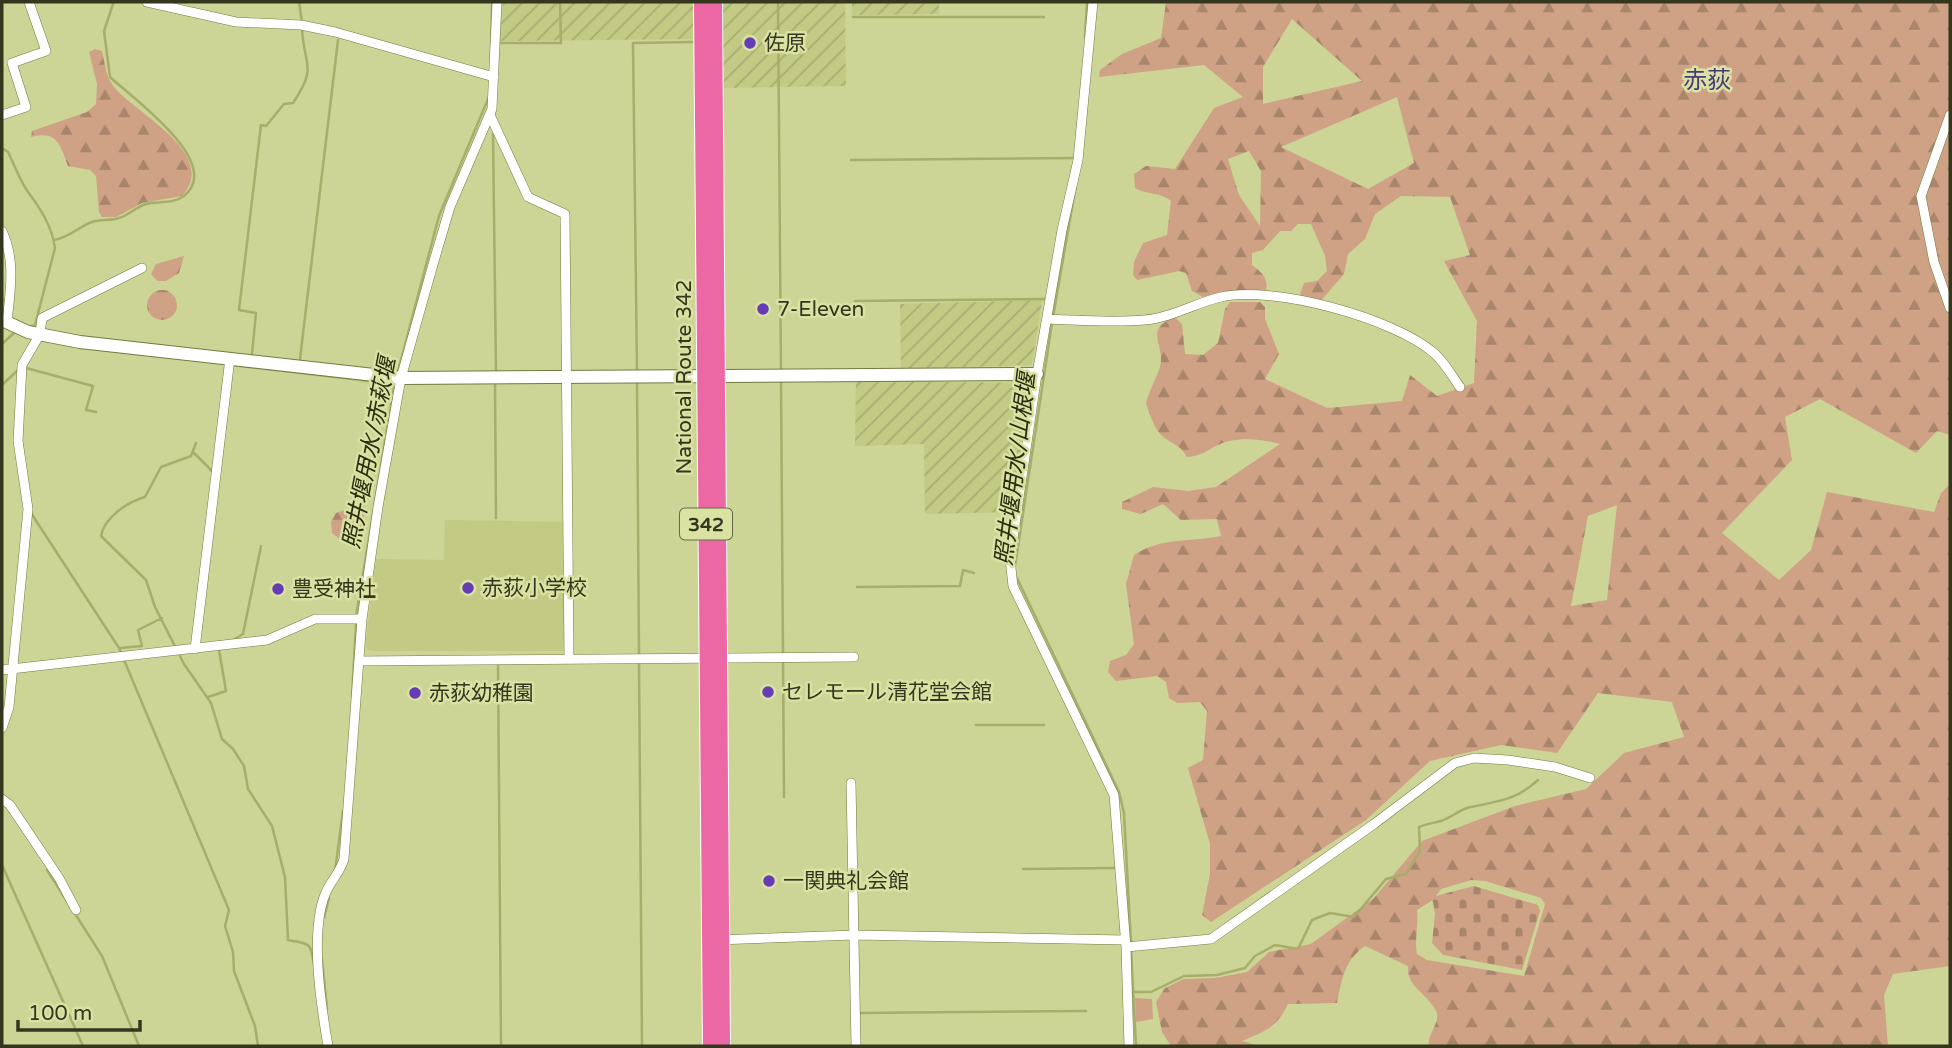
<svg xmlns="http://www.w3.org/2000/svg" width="1952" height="1048" font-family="'Varela Round','Noto Sans JP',sans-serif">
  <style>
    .built { fill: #c2ca84 }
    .industrial { fill: url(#industrial-furrows) }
    .forest { fill: url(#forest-firs); fill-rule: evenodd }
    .cemetery { fill: url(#cemetery-stones) }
    .park { fill: #cfa285 }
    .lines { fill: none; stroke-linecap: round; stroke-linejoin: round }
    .stream { stroke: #a6ae6a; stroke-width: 2.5 }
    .street-casing { stroke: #747a3f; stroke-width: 10 }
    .secondary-casing { stroke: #747a3f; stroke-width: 14 }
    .highway-casing { stroke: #fff; stroke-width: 18 }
    .street { stroke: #fff; stroke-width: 9 }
    .secondary { stroke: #fff; stroke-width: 12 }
    .highway { stroke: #ec68a4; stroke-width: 16 }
    .poi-dot { fill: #653cb5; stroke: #d9e1a3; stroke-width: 2.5 }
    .labels { text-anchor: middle; stroke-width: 5; stroke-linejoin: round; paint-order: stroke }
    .shield { fill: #d9e1a3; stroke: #666a46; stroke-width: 2 }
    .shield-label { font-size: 19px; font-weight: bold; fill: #34371e }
    .poi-label { font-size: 21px; fill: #34371e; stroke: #d9e1a3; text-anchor: start }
    .street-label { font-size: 21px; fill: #34371e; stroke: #d9e1a3 }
    .water-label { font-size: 23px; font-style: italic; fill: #292c0d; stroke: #d9e1a3 }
    .quarter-label { font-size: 24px; fill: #4b3a77; stroke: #d9e1a3 }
  </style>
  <defs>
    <pattern id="industrial-furrows" width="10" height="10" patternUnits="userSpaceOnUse" patternTransform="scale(1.75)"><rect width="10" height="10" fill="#c2ca84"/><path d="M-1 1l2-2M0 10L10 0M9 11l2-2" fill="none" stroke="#a7ae72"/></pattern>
    <pattern id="forest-firs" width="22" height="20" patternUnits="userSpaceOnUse" patternTransform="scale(1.75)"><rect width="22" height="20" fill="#cfa285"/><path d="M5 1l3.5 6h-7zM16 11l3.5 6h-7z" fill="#a9856c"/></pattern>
    <pattern id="cemetery-stones" width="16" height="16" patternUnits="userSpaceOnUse" patternTransform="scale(1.75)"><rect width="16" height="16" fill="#cfa285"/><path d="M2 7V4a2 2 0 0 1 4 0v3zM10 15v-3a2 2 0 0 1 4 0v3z" fill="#a9856c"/></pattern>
  </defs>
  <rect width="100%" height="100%" fill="#ccd496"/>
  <!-- built -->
  <path class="built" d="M445,520L564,522V651H370L365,647L376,559L444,560Z"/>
  <!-- industrial -->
  <path class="industrial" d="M503,2H693V39L499,41Z
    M722,2H845L846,86L721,88Z
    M852,2H939V14L852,15Z
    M1042,300L1032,365L901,369L900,304Z
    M856,381L1029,383L1013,512L925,514L924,444L855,446Z"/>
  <!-- forest -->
  <path class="forest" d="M1166,2H1950V435L1937,431L1916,453L1820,399L1785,417L1792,460L1722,533L1779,580L1811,550L1827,492L1934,512L1941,493L1950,484V966L1893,974L1884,995L1888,1046H1429C1427,1033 1443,1021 1435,1009C1426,993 1406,986 1408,966L1365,946C1344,961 1342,979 1337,1003L1288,1004C1276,1029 1266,1030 1242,1041L1259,1046H1171L1162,1032L1156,1002L1165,988L1184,979L1215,978L1247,972L1269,952L1311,944L1374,898L1422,841L1515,806L1586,789L1624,753L1684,737L1672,702L1598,693L1557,753L1501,745L1430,761L1366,820L1211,922L1202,915L1210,874V844L1188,768L1203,760L1207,711L1200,702L1177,703L1169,698L1166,682L1157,676L1116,681L1108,672L1110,661L1126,655L1134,644L1126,584L1134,555C1161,537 1192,542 1221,536L1217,519L1181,520L1163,504L1141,514L1122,509V502L1153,487L1188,491L1216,487L1280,444C1261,439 1237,436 1218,445C1206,451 1201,456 1187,457C1180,444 1171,444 1161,435C1153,425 1150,415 1146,403C1149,391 1156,379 1160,367C1166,344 1142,330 1175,317L1182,324L1185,354L1203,355L1218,343L1225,309L1230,302H1260L1265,307V319L1279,354L1265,379L1327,408L1402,401L1410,375L1437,396L1474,383L1477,321L1444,261L1470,255L1450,197L1401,196L1375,214L1365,239L1348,254L1344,274L1319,303L1303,299L1300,294L1304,283L1317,281L1327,271L1325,256L1311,224H1298L1291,231H1280L1263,250L1252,253V265C1263,273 1270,280 1265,294L1229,291L1203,297L1192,291L1186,273L1179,271L1137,280L1133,275L1134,262L1143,243L1167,235L1171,201C1161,192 1147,195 1135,188L1134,174L1146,166L1175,169L1214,108L1243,97L1204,65L1099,77L1100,70L1122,54L1161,38ZM1292,19L1362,81L1263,104V67ZM1397,97L1414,163L1368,189L1281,147ZM1249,151L1261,171L1260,226L1239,195L1228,159ZM1617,505L1607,600L1571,606L1588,516ZM1471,880L1485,881L1541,898L1545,904L1524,976L1427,960L1417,954C1414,938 1419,926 1417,910L1433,900L1441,889Z
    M95,49L102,51C105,64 106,77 114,87C135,113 220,154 182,196L142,203L116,217H102L99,212L96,176L90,170L68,166C60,144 57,130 31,137L32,131L87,112L96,104L97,84L89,52Z
    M184,256L179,273L166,281H157L151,274L156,264Z
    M147 305a15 15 0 1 1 30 0a15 15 0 1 1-30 0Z
    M359,505H364V525L357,533L341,540L332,533L331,522L336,513Z"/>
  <!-- cemetery -->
  <path class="cemetery" d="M1474,886L1538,905L1540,911L1522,970L1443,955L1432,943L1435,914L1432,897Z"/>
  <!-- park -->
  <path class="park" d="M1135,998L1152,999L1153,1019L1136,1022Z"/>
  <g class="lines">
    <!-- stream -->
    <path class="stream" d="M299,2L302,23
      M778,2L781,373
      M853,17H1044
      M1085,37L1087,2
      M497,43H561L560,2
      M491,47L492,2
      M493,134L496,373
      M2,148L8,152C14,164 20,181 28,192C40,208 52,226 55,248L35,325L28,327
      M851,160L1074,158
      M54,240C69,238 78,227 92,222C101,219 111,221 119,218C127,216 134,209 143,205C156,200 172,205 184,196C225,163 131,97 110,77L104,31L113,4
      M855,301L1045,299
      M1053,317L1077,179
      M2,344L15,332
      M252,354L256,313L239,310L261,125L266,126L284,104L293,103C318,66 304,67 302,29
      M300,359L338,40
      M232,365L395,384
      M26,368L93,386L86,410L96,412
      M637,371L633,43L693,42
      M397,375L439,216L488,99
      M781,380L784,797
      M637,381L639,655
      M495,383L496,518
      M2,385L19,369
      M196,443L191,456L161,467L145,497C127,502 104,518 101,536L146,580L155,607L184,664L211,703L222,739L233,749L244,766L248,789L272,826L285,877L288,940C310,944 311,942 314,965
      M194,453L212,471
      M31,513L119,648L229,910L225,926L233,952L234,971L255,1026L258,1046
      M1015,566L1052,323
      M1016,576L1119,792L1124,813L1131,944
      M857,587L960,586L963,570L974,573
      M356,616L395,381
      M233,640L243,634L261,546
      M120,648L142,646L138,630L162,618
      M639,661L642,1046
      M498,663L501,1046
      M208,697L226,691L219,650
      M352,697L356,623
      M976,725H1044
      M2,865L83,1046
      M1023,869L1114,868
      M47,870L102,956L139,1046
      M335,871L343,811
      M324,918L329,898
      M1131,950L1136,1046
      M322,960L327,1009
      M1133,992H1151L1184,976L1217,975L1245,968L1255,956L1275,945L1298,949L1312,920L1330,913L1354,917L1386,879L1406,874L1420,851L1419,827C1426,824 1434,823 1441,821C1450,818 1458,811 1467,808C1496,801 1514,802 1538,780
      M858,1013L1086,1011"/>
    <defs>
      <path id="street" d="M147,2L236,22L301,25L335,32L494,77
        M1093,2L1078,160L1062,230L1037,374L1010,559L1013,586L1114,795L1126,947L1129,1046
        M2,115L26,107L12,63L46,51L29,2
        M490,115L528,197L565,214L569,659
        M1950,115L1921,196L1934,262L1950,308
        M2,231C16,261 10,291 7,323
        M1047,319C1079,320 1112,323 1144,320C1171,318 1195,303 1221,297C1272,285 1394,318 1434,353C1445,363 1452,376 1460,387
        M195,649L230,358
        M359,661L854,657
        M2,670L267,640L315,619H362
        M2,728L9,707L28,509L18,441L22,365L40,334L42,318L142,268
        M851,783L856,1046
        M2,799L10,805L59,878L76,910
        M717,940L855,935L1125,940
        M1126,947L1211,939L1374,824L1455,763L1474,758L1508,760L1555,767L1590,778
        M328,1046C321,1005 308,925 328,888C334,877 340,872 344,859L362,619L378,507L401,378L434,261L450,207L492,109L497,2"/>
      <path id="secondary" d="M2,320L28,332L80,342L401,378L1037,374"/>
      <path id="highway" d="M702,2L711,1046
        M714,2L722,1046"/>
    </defs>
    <!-- street casing -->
    <use href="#street" class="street-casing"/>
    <!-- secondary casing -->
    <use href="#secondary" class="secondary-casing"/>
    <!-- highway casing -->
    <use href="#highway" class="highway-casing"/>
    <!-- street -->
    <use href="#street" class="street"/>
    <!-- secondary -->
    <use href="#secondary" class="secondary"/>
    <!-- highway -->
    <use href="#highway" class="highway"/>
  </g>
  <!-- markers -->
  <g class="poi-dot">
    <circle cx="750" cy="43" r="7"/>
    <circle cx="763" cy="309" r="7"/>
    <circle cx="468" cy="588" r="7"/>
    <circle cx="278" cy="589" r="7"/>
    <circle cx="768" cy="692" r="7"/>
    <circle cx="415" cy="693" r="7"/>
    <circle cx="769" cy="881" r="7"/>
  </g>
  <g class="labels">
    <!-- shield labels -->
    <rect class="shield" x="680" y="508.5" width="52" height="31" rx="5"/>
    <g class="shield-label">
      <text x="706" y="531">342</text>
    </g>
    <!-- poi labels -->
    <g class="poi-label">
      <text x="764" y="50">佐原</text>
      <text x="777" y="316">7-Eleven</text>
      <text x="482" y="595">赤荻小学校</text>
      <text x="292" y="596">豊受神社</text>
      <text x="782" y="699">セレモール清花堂会館</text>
      <text x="429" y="700">赤荻幼稚園</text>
      <text x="783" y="888">一関典礼会館</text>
    </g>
    <!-- street labels -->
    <g class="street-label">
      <text transform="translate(684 377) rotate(-90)" y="7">National Route 342</text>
    </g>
    <!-- water labels -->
    <g class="water-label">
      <text transform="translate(369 453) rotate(-79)" y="8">照井堰用水/赤萩堰</text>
      <text transform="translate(1015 469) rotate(-83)" y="8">照井堰用水/山根堰</text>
    </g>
    <!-- quarter labels -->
    <g class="quarter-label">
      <text x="1707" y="88">赤荻</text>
    </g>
  </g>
  <!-- border -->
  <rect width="1952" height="1048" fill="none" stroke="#34371e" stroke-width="7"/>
  <!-- scale -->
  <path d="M18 1020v10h122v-10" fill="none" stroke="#34371e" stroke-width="3.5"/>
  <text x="28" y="1020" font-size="21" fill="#34371e" stroke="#d9e1a3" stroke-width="5" paint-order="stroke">100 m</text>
</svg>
